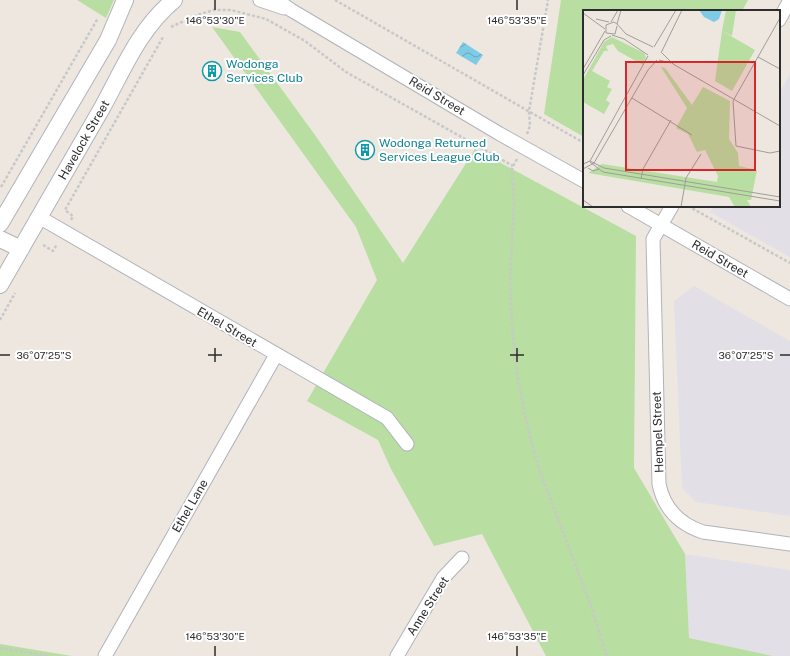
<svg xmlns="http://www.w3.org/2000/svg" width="790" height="656" font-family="'Public Sans',sans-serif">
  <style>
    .industrial { fill: #e2e0e6 }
    .grass { fill: #b8dea2 }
    .water { fill: url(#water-waves) }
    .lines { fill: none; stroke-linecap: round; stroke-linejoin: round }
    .minor-casing { stroke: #b1b3bb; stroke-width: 15 }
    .tertiary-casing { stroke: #b1b3bb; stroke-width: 18 }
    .path { stroke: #c8c8c8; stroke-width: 2.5; stroke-dasharray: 3 2; stroke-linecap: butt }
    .minor { stroke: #fff; stroke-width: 13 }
    .tertiary { stroke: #fff; stroke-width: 16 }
    .ticks { fill: none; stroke: #2d2d2d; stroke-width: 1.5 }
    .labels { text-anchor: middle; stroke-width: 4; stroke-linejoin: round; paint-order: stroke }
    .culture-label { font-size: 12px; fill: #0d838f; stroke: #fff; text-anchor: start }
    .street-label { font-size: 12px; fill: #2d2d2d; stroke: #fff }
    .inset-road { fill: none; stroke: #a09d98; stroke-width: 1 }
    .view { fill: #d62828; fill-opacity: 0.15; stroke: #d62828; stroke-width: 2 }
    .inset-edge { fill: none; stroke: #2d2d2d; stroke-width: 2 }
    .ticks-label { font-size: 10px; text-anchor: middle; fill: #2d2d2d; stroke: #fff; stroke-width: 4; stroke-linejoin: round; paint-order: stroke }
  </style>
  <defs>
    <pattern id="water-waves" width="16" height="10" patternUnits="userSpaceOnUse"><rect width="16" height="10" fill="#7ecbe5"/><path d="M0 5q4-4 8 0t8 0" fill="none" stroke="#68a5ba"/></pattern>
  </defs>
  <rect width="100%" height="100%" fill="#ede7e0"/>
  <!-- industrial -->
  <path class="industrial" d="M790,74V257L710,212L714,206H779V93Z
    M694,286L790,341V516L696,502L682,488L674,301Z
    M685,554L790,570V656H773L689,638Z"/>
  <!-- grass -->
  <path class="grass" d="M77,0H114L106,18Z
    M561,0H748L742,11H584V137L544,114Z
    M212,27L240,32L315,135L403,263L475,149L636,236L634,468L685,554L689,638L773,656H546L482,534L434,546L391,469L378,440L307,401L377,280L356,227Z
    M0,644L72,656H0Z"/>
  <!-- water -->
  <path class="water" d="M463,42L483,55L476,65L456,53Z"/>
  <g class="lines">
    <defs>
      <path id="minor" d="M260,0L284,8
        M277,0L291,10L500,134L584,181
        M779,20L790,0
        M628,206L790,299
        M672,206L653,239L659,484C664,509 679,524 703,532L790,544
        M39,217L387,418L407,444
        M105,656L276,355
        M397,656L443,578L462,558"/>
      <path id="tertiary" d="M0,224L108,40L125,0
        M0,239L21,249
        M0,285C34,226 68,167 102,108C123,70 139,29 174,0"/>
    </defs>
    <!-- minor casing -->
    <use href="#minor" class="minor-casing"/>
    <!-- tertiary casing -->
    <use href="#tertiary" class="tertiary-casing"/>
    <!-- path -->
    <path class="path" d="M335,0L584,143
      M171,27L197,15L214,10H231L266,19L305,41L346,72L513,166
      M527,134L530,126L529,111L548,0
      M517,159L512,168L514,202L510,280L512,327L517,374L527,425L539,469L590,603L607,656
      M1,187L98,18
      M688,206L790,263
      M71,220L73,216L65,210L163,37
      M43,245L53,251L57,244
      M0,320L15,293
      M0,648L48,656"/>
    <!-- minor -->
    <use href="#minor" class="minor"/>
    <!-- tertiary -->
    <use href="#tertiary" class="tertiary"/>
  </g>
  <!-- ticks -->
  <path class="ticks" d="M215,0V10M517,0V10M215,348V362M517,348V362M0,355H10M208,355H222M510,355H524M780,355H790M215,646V656M517,646V656"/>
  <!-- icons -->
  <defs>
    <symbol id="building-ring" viewBox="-11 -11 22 22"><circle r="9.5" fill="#fff" stroke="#0f9aa8" stroke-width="1.5"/><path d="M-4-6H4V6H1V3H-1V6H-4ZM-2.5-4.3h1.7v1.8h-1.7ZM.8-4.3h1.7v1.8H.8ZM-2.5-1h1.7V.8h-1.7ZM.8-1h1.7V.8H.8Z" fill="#0f9aa8"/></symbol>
  </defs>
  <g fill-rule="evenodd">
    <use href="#building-ring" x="201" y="60" width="22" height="22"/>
    <use href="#building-ring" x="354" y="139" width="22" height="22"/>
  </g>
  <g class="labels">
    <!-- culture labels -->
    <g class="culture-label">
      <text x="226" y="68">Wodonga<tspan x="226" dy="14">Services Club</tspan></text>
      <text x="379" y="147">Wodonga Returned<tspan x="379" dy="14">Services League Club</tspan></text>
    </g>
    <!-- street labels -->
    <g class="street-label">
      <text transform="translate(437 96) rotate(31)" y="4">Reid Street</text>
      <text transform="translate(84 140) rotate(-60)" y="4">Havelock Street</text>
      <text transform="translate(720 259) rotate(30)" y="4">Reid Street</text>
      <text transform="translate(227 327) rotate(30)" y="4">Ethel Street</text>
      <text transform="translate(658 432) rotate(-92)" y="4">Hempel Street</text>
      <text transform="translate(190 506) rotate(-60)" y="4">Ethel Lane</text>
      <text transform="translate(428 606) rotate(-58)" y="4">Anne Street</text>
    </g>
  </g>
  <!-- overview -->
  <g transform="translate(583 10)">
    <rect width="197" height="197" fill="#ede7e0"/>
    <path d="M139,21L172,40L149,81L132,71ZM29,27L61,43L63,47L60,55L35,41L30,34L23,36L25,41H21L9,61L27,71L24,77L29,79L23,90L27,93L21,104L0,92V70L21,32ZM78,57L82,58L109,95L120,77L147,91L146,129L155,143L156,156L174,160L168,190H164L168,197H152L146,187L5,163L19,154L134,172L135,166L122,140L114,142L105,124L93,118L104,98Z" fill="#b8dea2"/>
    <path d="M143,0H153L149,26L139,21Z" fill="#b8dea2"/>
    <path d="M116,0H139L136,9L131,12L121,7Z" fill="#7ecbe5"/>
    <path class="inset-road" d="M0,3L22,19M197,8L150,91L153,136L187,143L197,141M13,9L26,12M28,12L35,0M34,14L38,0M34,16L32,24L23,23V15L31,12L34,14L43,24L70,37M29,25L41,29L65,45M71,37L93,0M78,43L99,0M79,43L90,54L197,116M175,47L197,59M76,50L88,53M0,59L22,21M0,65L21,30L28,26M49,88L109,125M7,151L65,46M7,152L20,162L197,191M0,154L7,151L21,158L197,187M5,158L10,161L16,159M0,159L11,153L65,60L74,50M58,169L60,159L88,110M0,190L10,197M98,197L103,168L118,144"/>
    <path class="view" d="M43,52H172V160H43Z"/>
    <rect width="197" height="197" class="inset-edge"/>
  </g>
  <g class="ticks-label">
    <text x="215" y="24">146°53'30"E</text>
    <text x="517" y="24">146°53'35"E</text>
    <text x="44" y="359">36°07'25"S</text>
    <text x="746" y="359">36°07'25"S</text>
    <text x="215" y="640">146°53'30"E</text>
    <text x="517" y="640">146°53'35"E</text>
  </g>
</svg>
